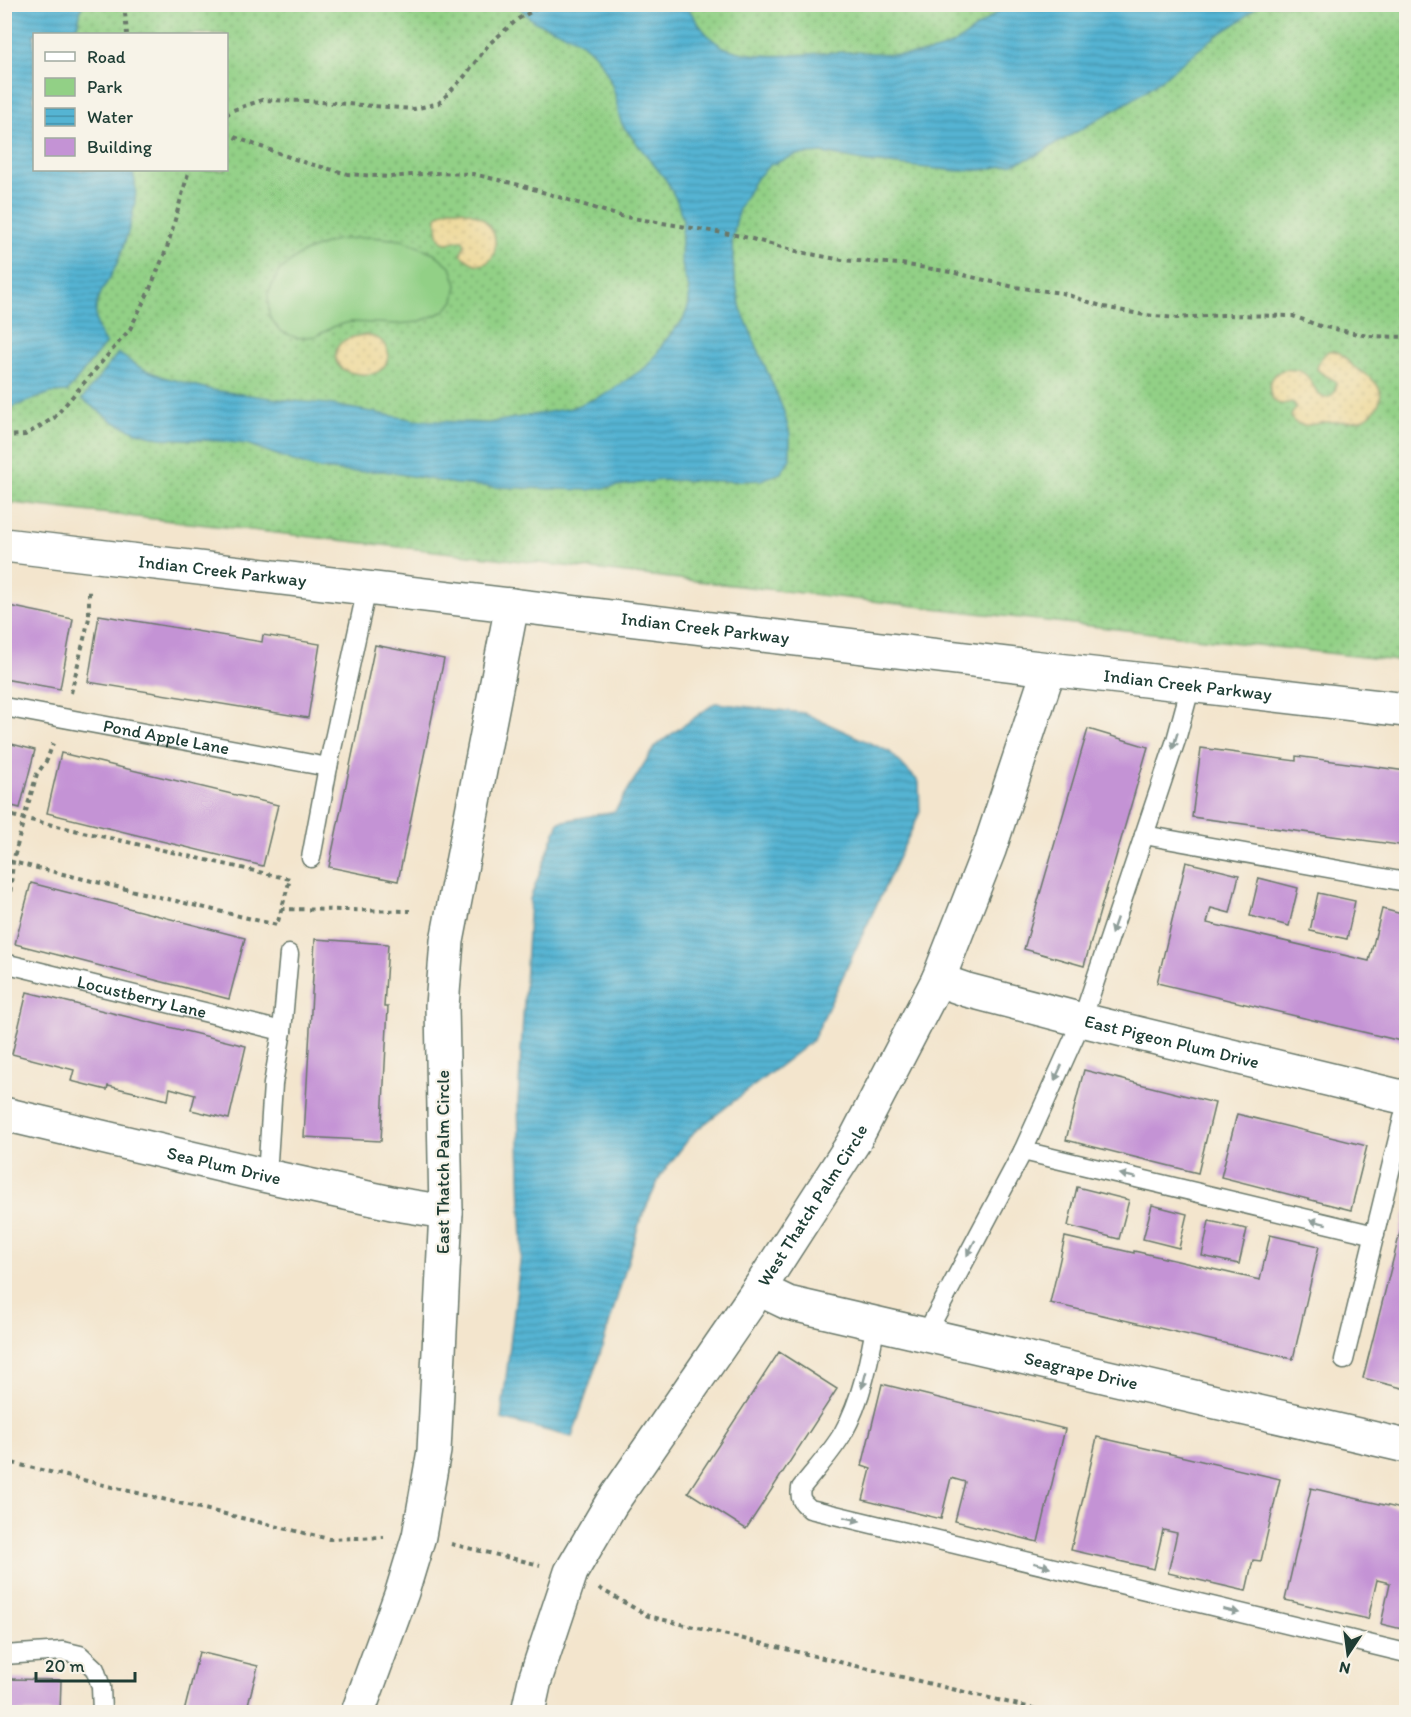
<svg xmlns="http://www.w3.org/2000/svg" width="1411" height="1717" font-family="Itim,sans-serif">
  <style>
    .green { fill: url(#green-dots); stroke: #58865d; stroke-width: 1.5; fill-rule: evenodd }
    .sand { fill: url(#sand-dots); stroke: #868c69; stroke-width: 1.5 }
    .pitch { fill: #92d086; stroke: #58865d; stroke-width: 1.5 }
    .water { fill: url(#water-rules); stroke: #3a7884; stroke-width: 1.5 }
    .building { fill: #c493d5 }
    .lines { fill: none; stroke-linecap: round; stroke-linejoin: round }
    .service-casing { stroke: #69786a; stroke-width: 21 }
    .minor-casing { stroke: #69786a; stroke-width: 36 }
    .path { stroke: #69786a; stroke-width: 4; stroke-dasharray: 4.5 4.5; stroke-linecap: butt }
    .service { stroke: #fff; stroke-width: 18 }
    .minor { stroke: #fff; stroke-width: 33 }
    .oneway { fill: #8f9e9a }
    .labels { text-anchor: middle; stroke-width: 4.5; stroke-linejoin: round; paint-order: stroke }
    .street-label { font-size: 18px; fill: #1f3d34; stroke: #f7f3e8 }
  </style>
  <defs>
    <pattern id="green-dots" width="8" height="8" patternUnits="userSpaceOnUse" patternTransform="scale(1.5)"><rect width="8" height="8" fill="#92d086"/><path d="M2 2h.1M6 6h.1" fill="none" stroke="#77aa6e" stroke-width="1.8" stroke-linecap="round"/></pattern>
    <pattern id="sand-dots" width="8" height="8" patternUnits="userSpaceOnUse" patternTransform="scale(1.5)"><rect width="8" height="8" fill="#eeda9e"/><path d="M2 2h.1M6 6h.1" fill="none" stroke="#ccbc89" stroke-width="1.8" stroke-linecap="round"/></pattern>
    <pattern id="water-rules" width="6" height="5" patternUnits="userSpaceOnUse" patternTransform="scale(1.5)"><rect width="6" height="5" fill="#55b4d3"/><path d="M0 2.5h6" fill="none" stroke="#4694ac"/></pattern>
  </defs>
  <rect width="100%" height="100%" fill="#f7f3e8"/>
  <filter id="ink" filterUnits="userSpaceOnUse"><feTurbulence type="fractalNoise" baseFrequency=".0167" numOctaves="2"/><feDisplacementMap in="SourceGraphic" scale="12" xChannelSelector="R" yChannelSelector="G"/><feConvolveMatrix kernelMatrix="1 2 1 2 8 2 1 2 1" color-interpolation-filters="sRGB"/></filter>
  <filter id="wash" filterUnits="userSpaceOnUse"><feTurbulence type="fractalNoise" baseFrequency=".008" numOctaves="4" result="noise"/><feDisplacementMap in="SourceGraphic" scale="24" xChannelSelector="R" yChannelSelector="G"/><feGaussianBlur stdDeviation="1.35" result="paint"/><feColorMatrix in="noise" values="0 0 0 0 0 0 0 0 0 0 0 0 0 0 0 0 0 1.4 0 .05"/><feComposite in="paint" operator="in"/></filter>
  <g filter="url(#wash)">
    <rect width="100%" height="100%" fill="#f3e5cd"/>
    <!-- green -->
    <path class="green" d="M5,5H1406V662L5,502ZM34,34H226V170H34Z"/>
    <!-- sand -->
    <path class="sand" d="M450,209C520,211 497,293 461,254L462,250L465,245L463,240C456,239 454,242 448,243C436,244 437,225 437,217L442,212Z
      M366,335C381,338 384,341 389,355C387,361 385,368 379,371C371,377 345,374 339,366C335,362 335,358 336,353C337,339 354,336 366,335Z
      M1328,351C1342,349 1344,359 1354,367C1367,376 1388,385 1378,405C1374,412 1367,418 1360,420C1350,422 1338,421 1327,422C1318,423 1304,428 1296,423C1288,418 1291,414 1296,408L1295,404L1292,402C1291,402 1284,404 1282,404C1264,404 1265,365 1293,370C1298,370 1303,372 1306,375C1313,381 1319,406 1332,395C1336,392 1336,387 1336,382C1330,376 1323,376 1317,369C1318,361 1322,357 1328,351Z"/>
    <!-- pitch -->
    <path class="pitch" d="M370,237L402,240L434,253L451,267L457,285L454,301L443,312L418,322L398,324L350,322L335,326L316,336L297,338L280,331L269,316L268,294L279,271L302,253L335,240Z"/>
    <!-- water -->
    <path class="water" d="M5,4L82,5L78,23L73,34H34V170H132C133,174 135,178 135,183C139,204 123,252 113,272C107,284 97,295 96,309C95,321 98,335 106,343L67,392L51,393L10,408H5Z
      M450,5H686C697,21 707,40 726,48C762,62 807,52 845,52C876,51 910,60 941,49C967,40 986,17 1010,5H1258L1243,19L1216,36L1162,79L1135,98L1035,156L1013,164L983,170L958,171L868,162L823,153L796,155L770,165L755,180L739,208L732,241L734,275L741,309L783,409L790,434V459L781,473L761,480L737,481L661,480L588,490L494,487L456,484L383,471L350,472L320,469L296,462L247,444L220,441L160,438L137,432L114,422L82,399L118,353L139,367L163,377L212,390L293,401L327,404L415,420L488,423L571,408L604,395L646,367L656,355L664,342L683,320L689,304V289L684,275L681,258L683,220L677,201L666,180L623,126C617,116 618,103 614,91C599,45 578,38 535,22C526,18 524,7 514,6C505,4 495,8 487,9C474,11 462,8 450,5Z
      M715,703L804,713L890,752L919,782L920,812L813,1040L694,1132L661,1175L640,1221L602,1348L572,1437L501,1419L522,1246L518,1102L530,899L559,822L615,811L655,746Z"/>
    <g id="blocks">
      <!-- building -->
      <path class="building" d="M4,605L73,619L60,689L4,679Z
        M99,615L262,642L263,635L320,644L308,718L88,682Z
        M375,645L444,659L398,881L329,867Z
        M1088,729L1148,747L1084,966L1024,949Z
        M4,742L35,750L20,808L4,804Z
        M1201,748L1296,761V756L1406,771V846L1192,817Z
        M61,753L278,805L263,866L47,813Z
        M1186,862L1239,875L1230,913L1211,908L1207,923L1369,961L1382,909L1406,915V1020L1401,1041L1157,983Z
        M1259,878L1298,888L1289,926L1250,916Z
        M31,883L245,938L229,999L15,944Z
        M1318,893L1355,901L1347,939L1310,931Z
        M315,939L388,944L384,1007H388L381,1141L304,1137Z
        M27,992L246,1046L229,1119L191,1110L195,1095L170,1088L168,1100L108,1086L107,1090L71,1081L74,1070L12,1054Z
        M1084,1070L1215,1103L1198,1173L1066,1140Z
        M1237,1114L1367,1146L1351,1210L1221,1177Z
        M1077,1187L1129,1200L1119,1239L1068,1226Z
        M1152,1205L1187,1214L1179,1248L1143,1239Z
        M1406,1209V1389L1363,1378Z
        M1209,1221L1247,1229L1239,1264L1202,1256Z
        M1270,1235L1319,1246L1293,1359L1050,1303L1065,1237L1134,1253V1251L1260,1280Z
        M779,1352L837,1389L746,1529L688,1492Z
        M882,1384L1065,1429L1038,1542L955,1521L965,1482L951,1478L941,1519L863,1500L871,1469L862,1466Z
        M1097,1437L1280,1479L1261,1561L1253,1560L1246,1591L1168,1573L1177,1533L1163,1530L1154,1569L1071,1550Z
        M1311,1488L1406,1510V1630L1381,1624L1390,1583L1377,1580L1368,1619L1285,1600Z
        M199,1652L258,1666L246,1712H184Z
        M8,1679L61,1680L60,1712H7Z"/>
    </g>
  </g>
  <g filter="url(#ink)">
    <use href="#blocks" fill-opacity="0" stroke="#69786a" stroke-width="1.5"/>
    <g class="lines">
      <defs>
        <g id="service">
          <path id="s1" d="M4,707L328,767"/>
          <path d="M1144,835L1406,882"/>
          <path d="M311,858L328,767L367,588"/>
          <path id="s2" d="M4,963L282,1031"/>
          <path d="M1023,1151L1375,1235"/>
          <path d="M267,1176L273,1084L282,1031L289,954"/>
          <path d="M876,1323C869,1361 862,1399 843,1433C832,1452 815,1470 801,1488C799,1499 802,1502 810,1509L1406,1653"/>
          <path d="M926,1334L1023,1151L1082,1020L1176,740L1191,685"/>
          <path d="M1344,1360L1406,1106"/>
          <path d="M4,1655L63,1651L80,1655L95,1669L101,1687L102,1712"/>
        </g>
        <g id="minor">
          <path id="s3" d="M4,545L1049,669L1406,710"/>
          <path id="s4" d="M938,980L967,990L1082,1020L1406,1098"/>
          <path id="s5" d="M4,1114L267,1176L396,1204L446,1212"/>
          <path id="s6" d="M759,1289L788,1303L1406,1446"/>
          <path d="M358,1712L402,1592L419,1536L434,1451L446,1212L442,1006L447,941L512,605"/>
          <path id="s7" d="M528,1712L535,1680L571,1572L611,1504L759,1289L855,1140L938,980L989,850L1049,669"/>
        </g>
      </defs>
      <!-- service casing -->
      <use href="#service" class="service-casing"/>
      <!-- minor casing -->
      <use href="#minor" class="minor-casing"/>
      <!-- path -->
      <path class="path" d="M126,4L125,13L127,34
        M226,115L233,110L262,100L307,101L414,109L439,103L464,77L489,44L518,19L545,4
        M226,134L303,162L348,174L390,177L433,173L473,174L520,185L620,216L741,236L800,252L842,260L901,264L951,272L1014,287L1062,293L1104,307L1144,315L1177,318L1222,315L1293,316L1320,326L1368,336L1406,337
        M4,436L25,435L54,418L130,329L149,291L167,248L189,170
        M71,693L89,618V591
        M4,814L290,879L277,925L4,860
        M281,909L410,911
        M4,927L10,895L13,862L24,818L37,774L47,760L53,743
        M4,1461L329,1539L384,1537
        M451,1544L540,1565
        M599,1588L648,1616L1048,1712"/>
      <!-- service -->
      <use href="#service" class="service"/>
      <!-- minor -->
      <use href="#minor" class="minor"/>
    </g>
    <!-- one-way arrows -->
    <defs><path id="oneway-solid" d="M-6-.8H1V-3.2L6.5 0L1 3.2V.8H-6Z" transform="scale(1.5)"/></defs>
    <g class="oneway">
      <use href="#oneway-solid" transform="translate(1175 741) rotate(107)"/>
      <use href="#oneway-solid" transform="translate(1114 926) rotate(109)"/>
      <use href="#oneway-solid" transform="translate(1058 1073) rotate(115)"/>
      <use href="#oneway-solid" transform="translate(1128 1176) rotate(-167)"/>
      <use href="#oneway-solid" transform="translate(1318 1222) rotate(-166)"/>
      <use href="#oneway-solid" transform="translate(971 1248) rotate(118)"/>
      <use href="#oneway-solid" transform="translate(864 1380) rotate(105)"/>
      <use href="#oneway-solid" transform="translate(852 1519) rotate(14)"/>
      <use href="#oneway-solid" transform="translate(1042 1565) rotate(14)"/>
      <use href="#oneway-solid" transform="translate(1231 1611) rotate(14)"/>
    </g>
  </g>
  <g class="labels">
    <!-- street labels -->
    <g class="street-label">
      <text dy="6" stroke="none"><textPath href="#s3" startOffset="220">Indian Creek Parkway</textPath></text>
      <text dy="6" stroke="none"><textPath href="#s3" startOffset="706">Indian Creek Parkway</textPath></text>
      <text dy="6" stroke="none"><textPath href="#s3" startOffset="1192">Indian Creek Parkway</textPath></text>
      <text dy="6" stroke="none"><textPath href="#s1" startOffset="165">Pond Apple Lane</textPath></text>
      <text dy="6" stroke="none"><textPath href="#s2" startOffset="142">Locustberry Lane</textPath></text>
      <text dy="6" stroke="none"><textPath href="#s4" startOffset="242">East Pigeon Plum Drive</textPath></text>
      <text transform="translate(443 1162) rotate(-90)" y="6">East Thatch Palm Circle</text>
      <text dy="6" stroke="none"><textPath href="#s5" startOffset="226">Sea Plum Drive</textPath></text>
      <text dy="6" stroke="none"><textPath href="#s7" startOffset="586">West Thatch Palm Circle</textPath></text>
      <text dy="6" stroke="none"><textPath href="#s6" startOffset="333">Seagrape Drive</textPath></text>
    </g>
  </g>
  <!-- margin -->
  <rect width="1411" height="1717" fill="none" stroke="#f7f3e8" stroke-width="24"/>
  <!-- legend -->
  <rect x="33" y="33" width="195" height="138" fill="#f7f3e8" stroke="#a1aaa0" stroke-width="1.5"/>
  <rect x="45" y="52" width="30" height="9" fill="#ffffff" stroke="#a1aaa0" stroke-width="1.5"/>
  <text x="87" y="63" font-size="18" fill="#1f3d34">Road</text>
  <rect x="45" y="78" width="30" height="18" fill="#92d086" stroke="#a1aaa0" stroke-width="1.5"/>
  <text x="87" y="93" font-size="18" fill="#1f3d34">Park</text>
  <rect x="45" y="108" width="30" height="18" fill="url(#water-rules)" stroke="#a1aaa0" stroke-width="1.5"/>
  <text x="87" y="123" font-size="18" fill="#1f3d34">Water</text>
  <rect x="45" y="138" width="30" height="18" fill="#c493d5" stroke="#a1aaa0" stroke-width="1.5"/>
  <text x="87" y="153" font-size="18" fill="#1f3d34">Building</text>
  <!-- north arrow -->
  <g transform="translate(1348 1654) rotate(193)" stroke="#f7f3e8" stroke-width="4.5" paint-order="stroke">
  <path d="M0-4.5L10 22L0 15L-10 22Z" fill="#1f3d34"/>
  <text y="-9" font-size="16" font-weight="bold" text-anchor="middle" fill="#1f3d34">N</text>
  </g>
  <!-- scale -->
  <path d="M36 1672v9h99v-9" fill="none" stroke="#1f3d34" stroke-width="3"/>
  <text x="45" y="1672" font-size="18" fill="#1f3d34" stroke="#f7f3e8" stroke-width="4.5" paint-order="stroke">20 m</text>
</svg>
